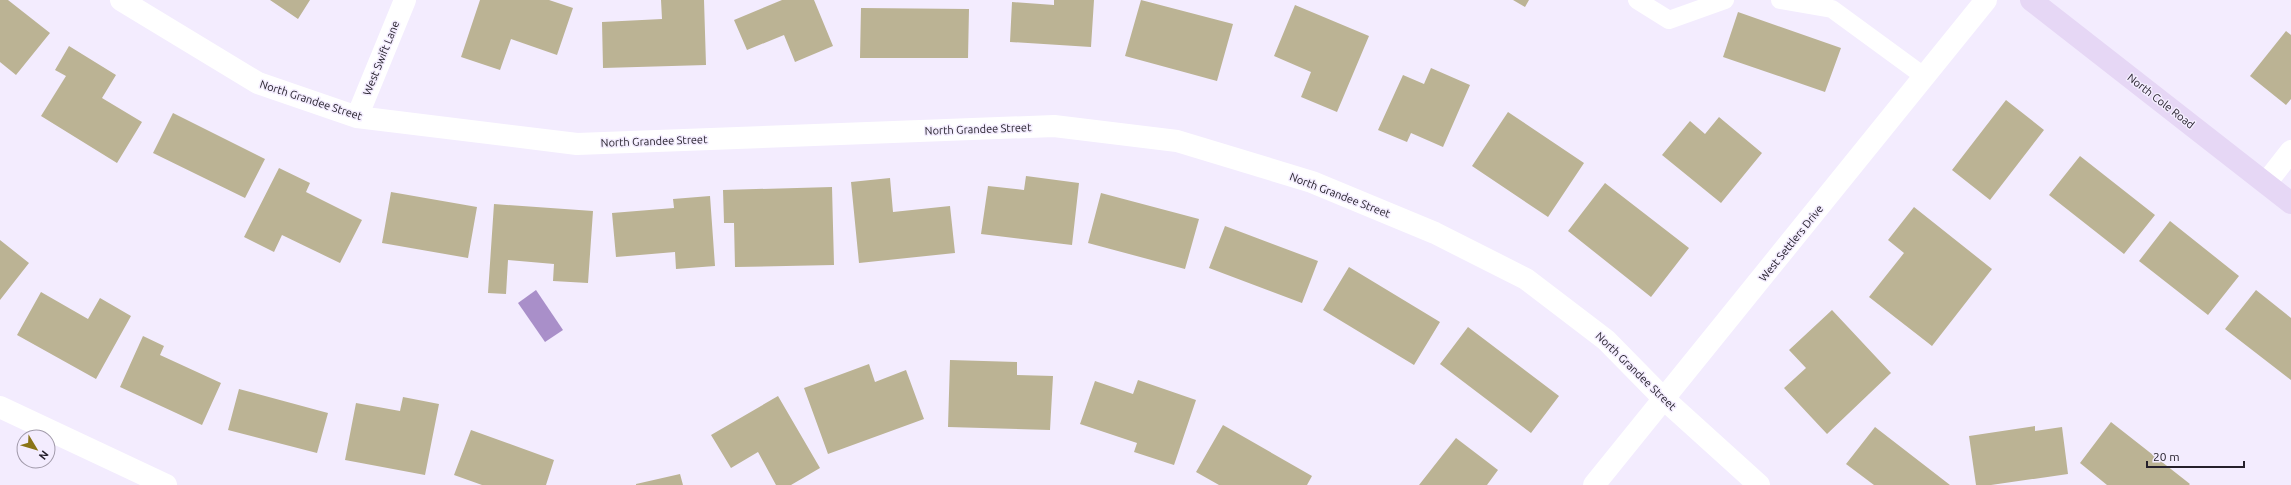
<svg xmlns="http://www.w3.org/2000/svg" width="2291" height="485" font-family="Ubuntu,sans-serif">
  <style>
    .water { fill: #a98fc9 }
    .building { fill: #bbb394 }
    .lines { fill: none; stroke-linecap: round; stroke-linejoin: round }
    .service { stroke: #fff; stroke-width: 18 }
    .minor { stroke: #fff; stroke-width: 22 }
    .secondary { stroke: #e6d7f5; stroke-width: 22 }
    .labels { text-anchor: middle; stroke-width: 3; stroke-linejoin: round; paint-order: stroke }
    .street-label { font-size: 11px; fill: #25202b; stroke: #f3ecfe }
  </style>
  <rect width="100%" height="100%" fill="#f3ecfe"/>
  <!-- water -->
  <path class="water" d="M536,290L563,330L545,342L518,303Z"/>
  <!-- building -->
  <path class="building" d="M0,0H8L50,33L16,75L0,62Z
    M270,0H310L298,19Z
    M480,0H549L573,8L557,55L511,39L500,70L461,57Z
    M661,0H704L706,65L603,68L602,22L662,19Z
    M782,0H814L833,46L795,62L784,35L747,50L734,20Z
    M1054,0H1094L1091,47L1010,42L1012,2L1054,5Z
    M1141,0L1233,24L1217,81L1125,56Z
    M1513,0H1529L1525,7Z
    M1295,5L1369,36L1337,112L1301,97L1311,72L1274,56Z
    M861,8L969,9L968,58H860Z
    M1738,12L1841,48L1825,92L1723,57Z
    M2286,31L2291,35V99L2286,105L2250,76Z
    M69,46L116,75L102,98L142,122L117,163L41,116L66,76L55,70Z
    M1431,68L1470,85L1443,147L1411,133L1407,142L1378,130L1403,75L1424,84Z
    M2006,100L2044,130L1990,200L1952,170Z
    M1508,112L1584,163L1548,217L1472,166Z
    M173,113L265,159L245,198L153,153Z
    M1719,117L1762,153L1721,203L1662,155L1690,121L1705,134Z
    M2080,156L2155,215L2124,254L2049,195Z
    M279,168L310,183L306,192L362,220L340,263L282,235L274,252L244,237Z
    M1026,176L1079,183L1072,245L981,234L988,186L1024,190Z
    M890,178L893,212L950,206L955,253L859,263L851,182Z
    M1605,183L1689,248L1651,297L1568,231Z
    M832,187L834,265L735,267L734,223H724L723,190Z
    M391,192L477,207L468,258L382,243Z
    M1101,193L1199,219L1185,269L1088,243Z
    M710,196L715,266L676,269L675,252L616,257L612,213L674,208L673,199Z
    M494,204L593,211L588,283L553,281L554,264L508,260L506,294L488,293Z
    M1914,207L1992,269L1932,346L1869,297L1904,253L1888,240Z
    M2170,221L2239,276L2208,315L2139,261Z
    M1225,226L1318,261L1302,303L1209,268Z
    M0,240L29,263L0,300Z
    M1349,267L1440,322L1414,365L1323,310Z
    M2256,290L2291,318V380L2225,329Z
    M41,292L88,319L100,298L131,316L96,379L17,335Z
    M1832,310L1891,373L1827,434L1784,388L1806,368L1789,350Z
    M1468,327L1559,396L1531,433L1440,364Z
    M143,336L164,346L160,355L221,383L202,425L120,387Z
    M950,360L1017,362V375L1053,376L1050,430L948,427Z
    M869,364L875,382L906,370L924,419L828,454L804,388Z
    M1138,380L1196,400L1174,465L1134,452L1137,443L1080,424L1095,381L1133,394Z
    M239,389L328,413L317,453L228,430Z
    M778,396L820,468L791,485H776L758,452L731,468L711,435Z
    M403,397L439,404L425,475L345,460L356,403L400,411Z
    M2111,422L2190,484L2189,485H2107L2080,463Z
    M1223,425L1312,476L1307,485H1219L1196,472Z
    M2035,426V431L2062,427L2068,474L1991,485H1976L1969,436Z
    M1875,427L1950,485H1874L1846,464Z
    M471,430L554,460L546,485H482L454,475Z
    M1456,438L1498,470L1487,485H1419Z
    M680,474L683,485H636V484Z"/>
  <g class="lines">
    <!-- service -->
    <path class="service" d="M1637,0L1669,20L1725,0
      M1780,0L1832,9L1925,77"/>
    <!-- minor -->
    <path class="minor" d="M121,0L258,83L357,117L577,144L1054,126L1177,141L1312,182L1435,233L1526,279L1606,340L1664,399L1759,485
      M357,117L405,0
      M2266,183L2291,151
      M0,407L166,485
      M1594,485L1986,0"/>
    <!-- secondary -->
    <path class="secondary" d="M2031,0L2291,203"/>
  </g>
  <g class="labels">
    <!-- street labels -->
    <g class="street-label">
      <text transform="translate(381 58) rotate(-68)" y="4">West Swift Lane</text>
      <text transform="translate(311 100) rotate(18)" y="4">North Grandee Street</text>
      <text transform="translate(2161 101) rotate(38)" y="4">North Cole Road</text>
      <text transform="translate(978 129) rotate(-2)" y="4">North Grandee Street</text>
      <text transform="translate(654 141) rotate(-2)" y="4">North Grandee Street</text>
      <text transform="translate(1340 195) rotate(21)" y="4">North Grandee Street</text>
      <text transform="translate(1791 243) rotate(-51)" y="4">West Settlers Drive</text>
      <text transform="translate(1636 371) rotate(44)" y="4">North Grandee Street</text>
    </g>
  </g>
  <!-- north arrow -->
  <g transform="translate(36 449) rotate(128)"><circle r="19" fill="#f3ecfe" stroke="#a19aaa"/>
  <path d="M0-3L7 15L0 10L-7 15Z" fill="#8a7417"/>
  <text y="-6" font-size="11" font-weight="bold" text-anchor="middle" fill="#25202b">N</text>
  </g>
  <!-- scale -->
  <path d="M2147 461v6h97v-6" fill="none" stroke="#25202b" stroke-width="2"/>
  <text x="2153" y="461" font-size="12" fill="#25202b" stroke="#f3ecfe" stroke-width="3" paint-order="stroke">20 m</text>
</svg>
